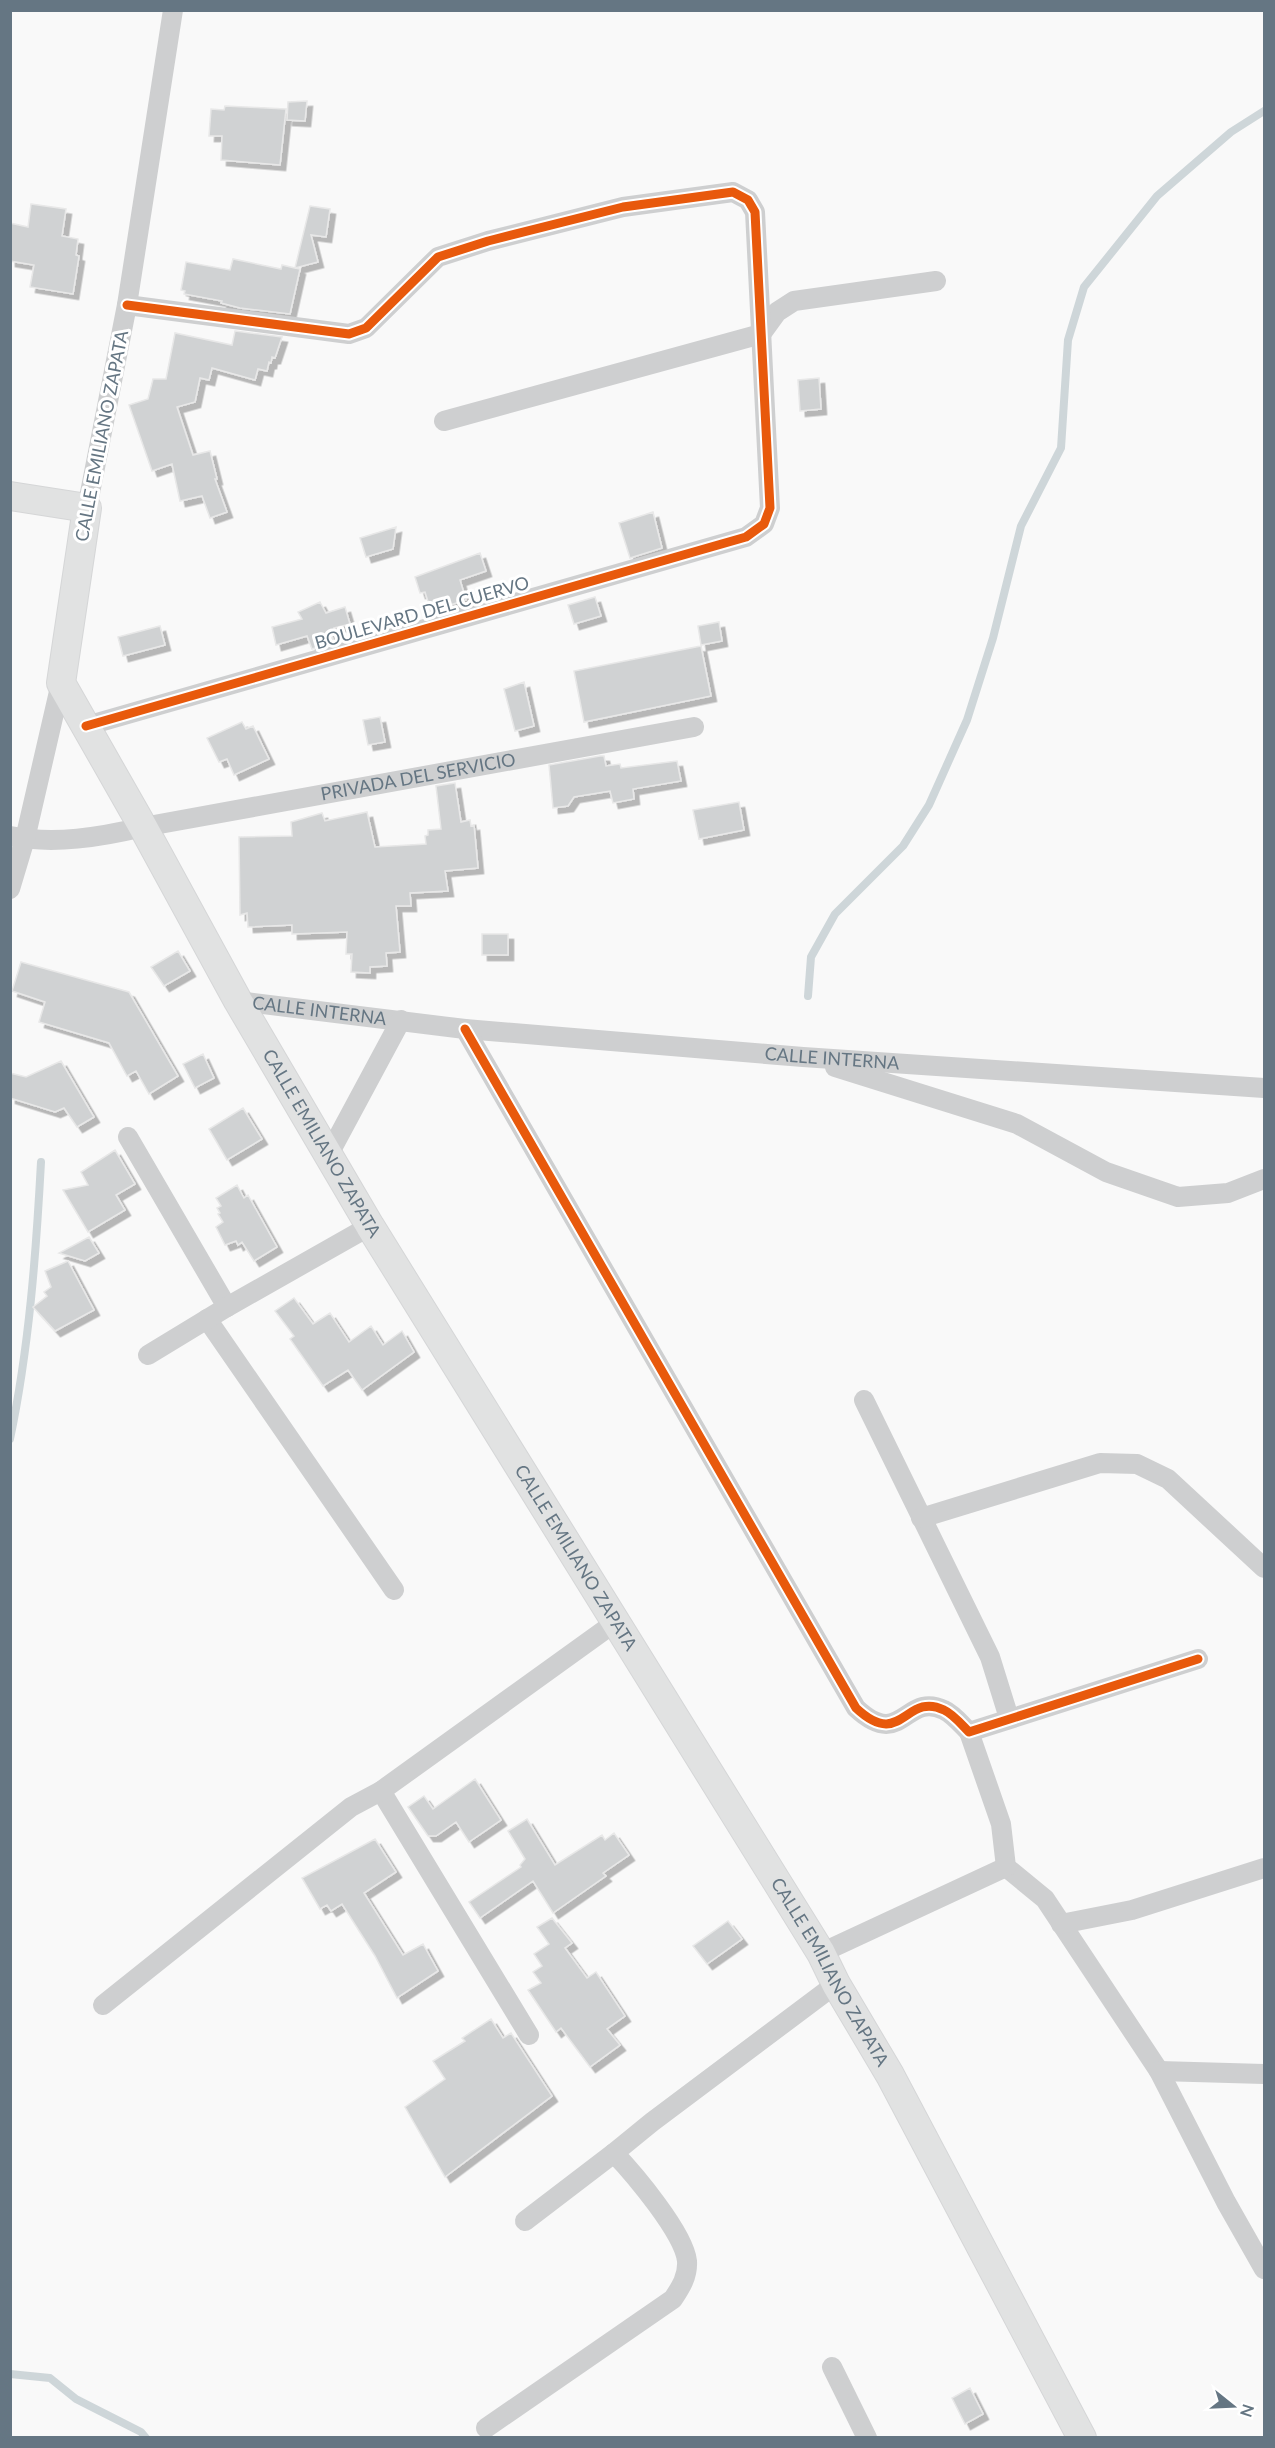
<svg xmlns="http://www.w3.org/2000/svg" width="1275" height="2448" font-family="Lato,sans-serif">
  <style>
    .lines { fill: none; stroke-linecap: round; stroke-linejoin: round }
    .stream { stroke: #ced6d9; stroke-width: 8 }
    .building { fill: #d0d2d3; stroke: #e8e8e8; stroke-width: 1.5; filter: url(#shadow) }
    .secondary-casing { stroke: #d5d6d7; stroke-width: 30 }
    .street { stroke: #cecfd0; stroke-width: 20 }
    .secondary { stroke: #e1e2e2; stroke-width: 28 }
    .cycleway-casing { stroke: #fff; stroke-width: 13 }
    .cycleway { stroke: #e8590c; stroke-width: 9 }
    .labels { text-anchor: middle; stroke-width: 6; stroke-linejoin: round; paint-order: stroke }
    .street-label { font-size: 18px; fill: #657683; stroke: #fff }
  </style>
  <defs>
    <filter id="shadow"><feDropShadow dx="5.5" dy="5.5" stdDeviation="0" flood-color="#0004"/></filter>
  </defs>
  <rect width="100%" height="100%" fill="#f9f9f9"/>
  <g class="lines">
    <!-- stream -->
    <path class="stream" d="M808,996L811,957L835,914L903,846L929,805L967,720L993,638L1021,526L1061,448L1068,340L1084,287L1157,196L1231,132L1264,111
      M10,1439C29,1348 36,1255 41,1162
      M10,2374L50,2378L76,2399L141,2432L146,2438"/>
  </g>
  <!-- building -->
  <path class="building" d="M307,101L305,121L287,120L288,102Z
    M225,106L286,109L280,165L221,160L222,136H209L211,109L224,110Z
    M31,204L66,209L62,236L78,239L76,255L79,256L73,294L30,287L34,265L10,261V223L28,227Z
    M310,206L330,209L326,237L311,235L318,262L295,268L300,269L290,314L240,308L221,303L222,301L184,294L185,291L181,290L186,262L230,270L233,259L281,269L282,265L295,268Z
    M235,331L282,337L275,358L272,357L271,363L269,362L267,371L258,369L255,380L212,368L209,380L200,378L195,402L177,407L193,455L210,451L217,479H215L227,512L210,518L202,496L180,501L172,464L152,471L129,405L148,399L153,379H166L175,333L232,345Z
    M819,378L821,409L800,411L798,380Z
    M653,512L662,548L630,558L619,523Z
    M396,527L393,549L366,557L360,538Z
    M480,553L486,571L460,580L466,600L431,611L425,592L420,593L415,577Z
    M595,597L601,616L574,624L568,605Z
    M320,602L326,613L345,607L350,624L334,628L336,632L331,634L334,642L312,649L307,636L276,645L272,627L302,619L298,612Z
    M719,622L722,641L701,645L698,626Z
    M160,626L165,645L123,656L118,637Z
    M701,646L711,696L584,722L574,671Z
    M524,682L534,726L515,731L504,689Z
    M380,717L385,742L368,745L363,720Z
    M242,722L246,729L253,726L269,759L234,775L227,759L219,762L207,738Z
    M600,756H604L606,766L620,764L621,768L677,761L681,781L633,789L634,799L613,803L610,791L574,797L568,806L553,808L549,765Z
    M455,783L461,822L470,820L471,826L474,825L478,868L445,871L448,891L410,893L411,906H396L400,952L386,953L387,966L370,967V973L351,972L352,954H346L347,932L292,934V925L248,927L247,913L240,915L239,837L292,836L291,822L322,813L325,821L367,812L375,847L426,844L425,836L428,835V830L441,829L436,786Z
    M739,802L744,830L699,839L693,810Z
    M482,934H508V955H482Z
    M178,951L190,971L164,986L151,967Z
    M21,962L129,992L178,1076L149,1094L136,1071L127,1076L109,1043L39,1022L45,1002L12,991Z
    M203,1054L214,1078L195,1088L183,1064Z
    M61,1061L94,1117L77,1127L64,1108L55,1112L10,1098V1073L26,1077Z
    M243,1108L262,1139L227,1160L209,1129Z
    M115,1150L135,1184L116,1195L125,1210L88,1232L63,1190L88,1185L81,1172Z
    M237,1185L244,1198L248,1195L277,1247L254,1261L242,1242L238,1245L236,1241L225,1245L216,1227L223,1222L218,1214L220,1213L217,1208L221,1206L216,1198Z
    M89,1237L99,1253L85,1261L59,1253Z
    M68,1261L94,1310L55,1331L33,1307L47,1296L44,1292L51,1287L45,1271Z
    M294,1298L313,1324L330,1313L349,1342L371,1326L383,1345L402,1331L414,1352L362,1390L348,1370L323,1386L290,1339L294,1336L275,1311Z
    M475,1779L501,1820L469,1842L456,1822L436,1836H428L408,1807L424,1796L433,1809Z
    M527,1819L555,1865L602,1835L605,1840L614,1833L629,1855L603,1873L606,1876L553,1913L533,1881L480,1918L469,1902L521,1867L520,1865L525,1859L508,1831Z
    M375,1839L396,1872L364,1893L403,1955L423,1944L438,1971L397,1998L375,1956L342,1904L331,1911L327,1905L320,1909L302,1878Z
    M552,1918L572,1943L565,1948L587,1978L596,1972L625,2016L607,2029L620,2045L590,2067L561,2028L556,2032L528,1990L541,1983L533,1972L542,1966L534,1954L549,1944L537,1927Z
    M728,1921L742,1939L707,1964L693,1946Z
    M491,2019L503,2038L511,2033L552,2096L445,2177L405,2107L445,2079L433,2061L465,2041L462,2038Z
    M970,2388L983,2414L965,2424L952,2398Z"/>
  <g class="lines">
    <defs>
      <g id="secondary">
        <path id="s3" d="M10,496L87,508L61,683L143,827L238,1001L370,1226L821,1953L836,1984L890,2075L1082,2438"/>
      </g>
    </defs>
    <!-- secondary casing -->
    <use href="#secondary" class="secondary-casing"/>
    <!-- street -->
    <g class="street">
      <path d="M444,421L761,334L777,312L794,301L936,281"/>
      <path d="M87,508L127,305L173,10"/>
      <path d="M86,726L746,537L764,524L770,508L755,212L748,200L733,192L623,207L488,241L438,257L366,328L349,334L127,305"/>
      <path id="s1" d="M10,836C54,845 101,837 143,827L694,727"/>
      <path d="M10,889L25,839L61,683"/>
      <path id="s2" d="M238,1001L465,1029L803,1057L1264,1088"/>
      <path d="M465,1029L856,1708C902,1751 905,1691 944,1710C953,1714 962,1725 969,1732L1198,1659"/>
      <path d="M835,1067L1017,1124L1106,1172L1178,1197L1228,1193L1264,1179"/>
      <path d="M128,1137L227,1307"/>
      <path d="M329,1154L401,1020"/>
      <path d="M207,1319L394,1590"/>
      <path d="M148,1355L227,1307L370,1226"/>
      <path d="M864,1400L990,1657L1009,1718"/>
      <path d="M921,1518L1100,1463L1137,1464L1168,1479L1264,1568"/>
      <path d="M969,1732L1001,1824L1006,1867L1045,1899L1159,2071L1226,2202L1264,2269"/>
      <path d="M381,1791L529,2035"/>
      <path d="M1061,1924L1132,1910L1264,1868"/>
      <path d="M821,1953L1006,1867"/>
      <path d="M103,2005L351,1807L381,1791L617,1621"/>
      <path d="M1159,2071L1264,2074"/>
      <path d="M525,2221L614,2153"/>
      <path d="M832,2367L867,2438"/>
      <path d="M486,2428L673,2299C681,2287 688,2276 687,2261C684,2233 634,2174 614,2153L652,2122L836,1984"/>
    </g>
    <!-- secondary -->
    <use href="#secondary" class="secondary"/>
    <defs>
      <path id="cycleway" d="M86,726L746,537L764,524L770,508L755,212L748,200L733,192L623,207L488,241L438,257L366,328L349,334L127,305
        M465,1029L856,1708C902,1751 905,1691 944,1710C953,1714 962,1725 969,1732L1198,1659"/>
    </defs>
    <!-- cycleway casing -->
    <use href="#cycleway" class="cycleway-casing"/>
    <!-- cycleway -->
    <use href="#cycleway" class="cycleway"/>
  </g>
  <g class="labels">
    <!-- street labels -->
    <g class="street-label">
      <text transform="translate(102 436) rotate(-79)" y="6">CALLE EMILIANO ZAPATA</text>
      <text transform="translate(422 613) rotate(-16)" y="6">BOULEVARD DEL CUERVO</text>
      <text dy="6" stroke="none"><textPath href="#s1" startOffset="414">PRIVADA DEL SERVICIO</textPath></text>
      <text dy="6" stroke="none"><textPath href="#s2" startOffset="82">CALLE INTERNA</textPath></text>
      <text dy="6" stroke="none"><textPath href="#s2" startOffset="597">CALLE INTERNA</textPath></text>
      <text dy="6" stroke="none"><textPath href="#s3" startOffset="784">CALLE EMILIANO ZAPATA</textPath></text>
      <text dy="6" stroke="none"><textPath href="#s3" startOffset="1270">CALLE EMILIANO ZAPATA</textPath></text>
      <text dy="6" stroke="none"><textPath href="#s3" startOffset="1756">CALLE EMILIANO ZAPATA</textPath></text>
    </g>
  </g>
  <!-- border -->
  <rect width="1275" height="2448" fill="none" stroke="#657683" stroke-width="24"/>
  <!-- north arrow -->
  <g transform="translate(1233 2406) rotate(108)" stroke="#ffffff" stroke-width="4.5" paint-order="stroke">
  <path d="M0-4.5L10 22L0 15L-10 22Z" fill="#657683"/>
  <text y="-9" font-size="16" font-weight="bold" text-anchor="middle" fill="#657683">N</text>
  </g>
</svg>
